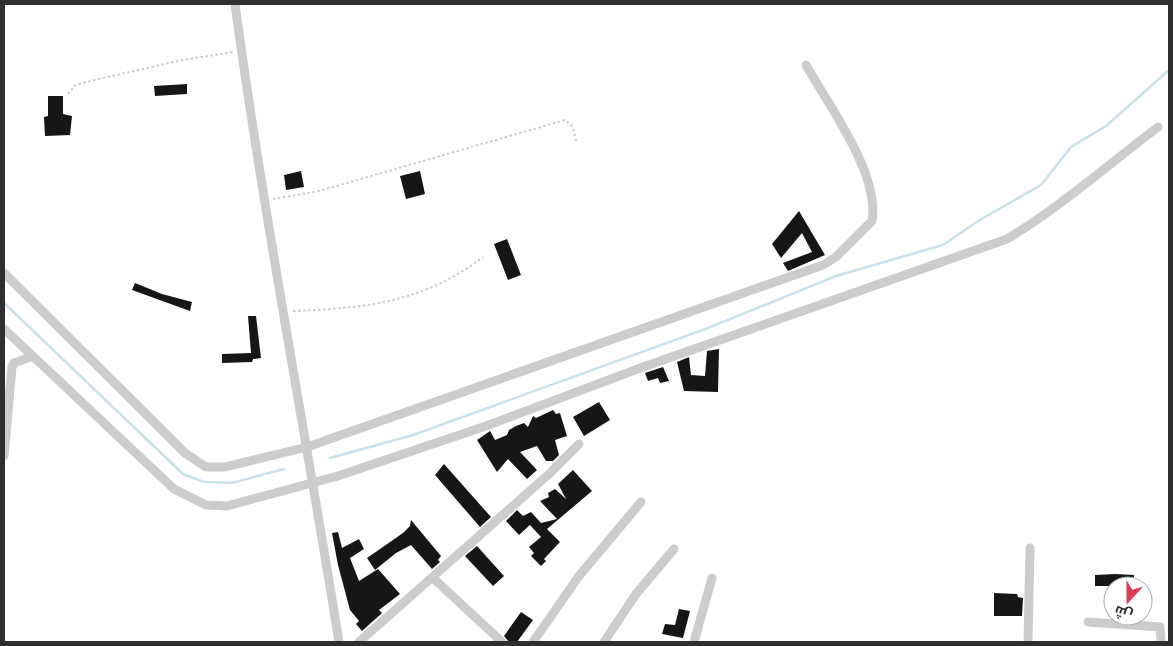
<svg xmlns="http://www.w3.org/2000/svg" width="1173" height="646" font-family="Montserrat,Cairo,sans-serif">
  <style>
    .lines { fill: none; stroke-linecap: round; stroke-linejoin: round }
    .stream { stroke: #cbe1ea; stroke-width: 2.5 }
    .building { fill: #161616 }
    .path { stroke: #ccc; stroke-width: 2; stroke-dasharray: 2.5 2.5; stroke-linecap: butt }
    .street { stroke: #ccc; stroke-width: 9 }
  </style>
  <rect width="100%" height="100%" fill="#fff"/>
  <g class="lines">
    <!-- stream -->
    <path class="stream" d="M4,303L183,474L204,482L232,483L284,469
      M330,458L413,435L708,328L836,276L943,245L978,221L1041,185L1071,147L1106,126L1169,70"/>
  </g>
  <!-- building -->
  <path class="building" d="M187,84V94L155,96L154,86Z
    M48,96H63V114L72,116L70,135L45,136L44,117L48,116Z
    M301,171L304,187L286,190L284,175Z
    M420,171L425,194L406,199L400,176Z
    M799,211L825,255L788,271L783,263L812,252L802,233L781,258L772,244Z
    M507,239L521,275L508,280L494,244Z
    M135,283L162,294L192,302L190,311L132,290Z
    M248,316H256L261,358L253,359L252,362L222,363V354L251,353Z
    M719,349L718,392L684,391L677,362L689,357L691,375L705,376L707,351Z
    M663,367L669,381L660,383L658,378L648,381L645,373Z
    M599,402L610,420L584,436L573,417Z
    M553,410L556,414L560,413L567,436L555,440L559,455L553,461H546L537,446L520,452L537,470L527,479L508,459L497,472L477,440L490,431L495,440L507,435L509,430L516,426L524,423L528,427L533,416L536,418Z
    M444,464L491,517L480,527L435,475Z
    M573,470L592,491L547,529L560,542L544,559L546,561L541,566L531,556L534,553L529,547L541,537L530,525L519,535L506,521L517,510L523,516L531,512L541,523L557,519L540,501L549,497L548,493L555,489L566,499L558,484Z
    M411,520L441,556L438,560L440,562L432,569L411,545L396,553L375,570L367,558L403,533L410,526Z
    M338,532L342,548L359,539L364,549L350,558L359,581L378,569L400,594L379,610L382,613L362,631L356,624L359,621L350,610L338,565L332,533Z
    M477,546L504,576L493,586L465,556Z
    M1115,574L1134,575V586H1095V575Z
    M994,593L1017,594L1018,597L1023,598L1022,616H994Z
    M679,609L690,611L683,638L662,634L665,624L675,625Z
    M521,612L533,620L517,642H509L504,636Z"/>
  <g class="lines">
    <!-- path -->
    <path class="path" d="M68,94L75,85L90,81L182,60L234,52
      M273,199L319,191L565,120L572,126L577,143
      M293,311C366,308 422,303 483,257"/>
    <!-- street -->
    <path class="street" d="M235,4C264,218 305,429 339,642
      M4,273L185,453L206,467H225L307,447L823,265L836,257L872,221C880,174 829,106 806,65
      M4,329L174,489L206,505L227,506L338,476L486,426L643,367L1007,239C1060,207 1108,165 1158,127
      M4,456L12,367L14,363L33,356
      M433,578L502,642
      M1088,622L1160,627L1161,642
      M359,642L549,474L579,444
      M533,642L579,576L641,502
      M604,642L636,594L674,549
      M694,642L712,578
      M1028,642L1030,548"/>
  </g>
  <!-- border -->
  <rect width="1173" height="646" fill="none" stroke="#2f2f2f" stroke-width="10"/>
  <!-- north arrow -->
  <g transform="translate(1128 601) rotate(201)"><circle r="24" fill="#ffffff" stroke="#acacac"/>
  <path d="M0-4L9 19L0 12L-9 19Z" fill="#da3d57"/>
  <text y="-8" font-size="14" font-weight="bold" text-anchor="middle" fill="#2f2f2f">ش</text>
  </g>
</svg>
